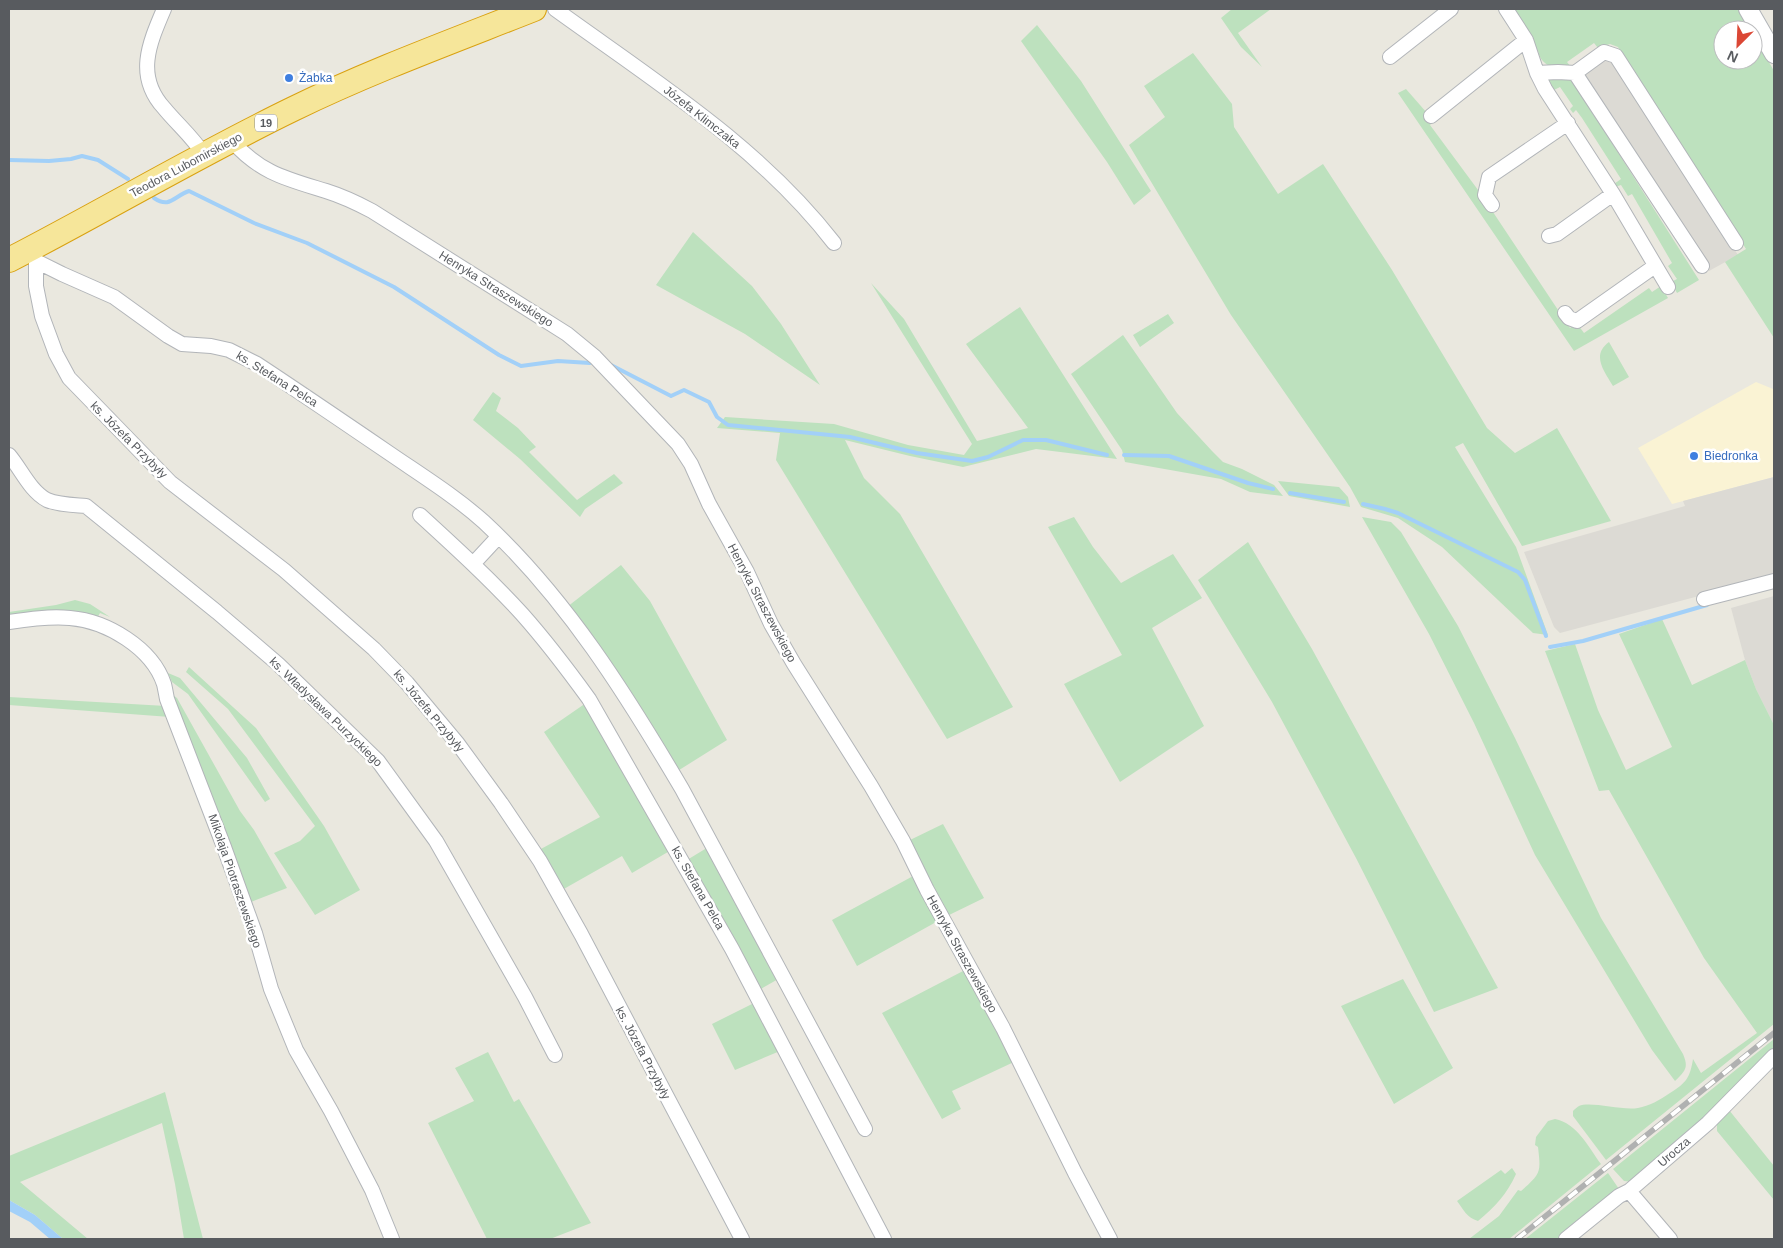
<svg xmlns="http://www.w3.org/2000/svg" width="1783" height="1248" font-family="Arial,sans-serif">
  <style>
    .commercial { fill: #faf3d4 }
    .industrial { fill: #dcdad4 }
    .green { fill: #bde1be }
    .water { fill: #a2d0f8 }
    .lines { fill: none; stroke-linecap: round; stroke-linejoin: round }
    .stream { stroke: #a2d0f8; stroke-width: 4 }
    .minor-casing { stroke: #b2b5b9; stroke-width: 16 }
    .tertiary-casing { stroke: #b2b5b9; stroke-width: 20 }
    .trunk-casing { stroke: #d9a110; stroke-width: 26 }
    .minor { stroke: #fff; stroke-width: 14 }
    .tertiary { stroke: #fff; stroke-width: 18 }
    .trunk { stroke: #f6e69a; stroke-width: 24 }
    .rail-casing { stroke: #b0b1b1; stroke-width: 5.5 }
    .rail { stroke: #fff; stroke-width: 4; stroke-dasharray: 11; stroke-linecap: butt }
    .shop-dot { fill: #3f7fe0; stroke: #fff; stroke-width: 2 }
    .labels { text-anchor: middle; stroke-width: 5; stroke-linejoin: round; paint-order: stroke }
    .shield { fill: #fff; stroke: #8a8c8f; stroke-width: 1 }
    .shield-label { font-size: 11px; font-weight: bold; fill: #585b5f }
    .shop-label { font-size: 12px; fill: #366cbe; stroke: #fff; text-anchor: start }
    .street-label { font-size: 12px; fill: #585b5f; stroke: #fff }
  </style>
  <rect width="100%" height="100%" fill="#eae8df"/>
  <!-- commercial -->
  <path class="commercial" d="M1756,382L1773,389L1774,392V477L1672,504L1638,448Z"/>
  <!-- industrial -->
  <path class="industrial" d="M1609,56L1738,255L1709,271L1583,73Z
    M1774,477V576L1560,633L1554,627L1524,552L1685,506L1683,501Z
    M1774,596V725L1756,689L1745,660L1731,608Z"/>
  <!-- green -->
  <path class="green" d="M1232,9H1271L1238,33L1262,67L1241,47L1221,18Z
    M1511,9H1738L1750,30H1723V60H1753V34L1774,71V338L1725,262L1746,249L1618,47L1610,44L1598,48L1594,43L1567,62L1571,67C1557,70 1541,67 1538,51Z
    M1037,25L1081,81L1151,191L1134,205L1107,162L1021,41Z
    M1193,53L1232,104L1234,127L1278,194L1323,164L1392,270L1487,428L1515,453L1557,428L1611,521L1522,546L1463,443L1455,447L1516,547L1548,635L1533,633L1442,547L1398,518L1361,507L1350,487L1231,315L1129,145L1165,117L1144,86Z
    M1566,76L1572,80L1699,280L1677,293L1671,282L1677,279L1668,266L1672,263L1632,194L1628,196L1621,185L1615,187L1614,184L1621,179L1582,118L1576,110L1573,113L1570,109L1573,106L1560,87L1554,90L1546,81L1549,78Z
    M1406,89L1434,121L1430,125L1481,194L1570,328L1574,325H1578L1584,333L1649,288L1652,292L1661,286L1668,298L1574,351L1398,93Z
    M693,232L752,286L781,324L820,385L745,334L656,285Z
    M871,283L904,319L977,441L1028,428L966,344L1020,307L1117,459L1036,449L963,467L910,456L845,440L864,478L900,514L1013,707L947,739L776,460L780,433L717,428L725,417L834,424L908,445L964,455L972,444Z
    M1168,314L1174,323L1140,347L1133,335Z
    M1123,335L1177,413L1212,451L1223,462L1242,469L1274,485L1283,496L1250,492L1221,479L1125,462L1122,450L1071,374Z
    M1609,342L1629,377L1613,386C1604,371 1591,355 1609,342Z
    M493,392L501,398L496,411L518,428L536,447L529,452L577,500L614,474L623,483L585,509L580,517L520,459L473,420Z
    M1278,481L1339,487L1348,497L1350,507L1289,496Z
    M1074,517L1093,547L1121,583L1173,554L1202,598L1152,628L1204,726L1120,782L1064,684L1122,655L1048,527Z
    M1362,517L1391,522L1401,532L1458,626L1515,738L1601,918L1683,1054C1689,1068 1685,1071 1675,1081L1652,1050L1535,855L1474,723L1429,634Z
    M1248,542L1312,649L1498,988L1434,1012L1356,858L1272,702L1198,580Z
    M621,565L650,601L727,740L676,772L567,607Z
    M75,600L90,604L110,617L100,613L96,620L9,618V612L56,605Z
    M1662,619L1692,685L1745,660L1756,689L1774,725V1024L1606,1160L1573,1116V1111C1575,1109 1577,1107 1579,1106C1591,1101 1622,1111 1638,1108C1649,1106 1660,1100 1670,1093C1686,1083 1690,1078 1693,1059L1701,1073L1757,1033L1704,958L1609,790L1599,791L1545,651L1575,644L1598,710L1626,770L1672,747L1619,634Z
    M189,667L256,728L324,826L360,890L315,915L274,853L300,841L315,826L228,709L186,672Z
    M168,673L180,678L247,758L270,799L265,802L188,694L172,682Z
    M170,693L177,698L240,811L254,830L287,888L251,902Z
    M9,697L166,706L170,717L9,705Z
    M586,703L673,849L632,873L622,856L562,890L539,850L600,817L544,732Z
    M943,824L984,898L947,916L910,840Z
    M710,846L780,978L759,990L687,860Z
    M915,875L938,921L857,966L832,920Z
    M965,970L1016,1061L952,1091L961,1109L942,1119L882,1013Z
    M1403,979L1453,1068L1394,1104L1341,1006Z
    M756,1002L780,1051L735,1070L712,1024Z
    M1774,1039V1050L1758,1068L1633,1182L1624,1181L1613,1169Z
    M488,1052L514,1102L519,1099L591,1223L550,1239H487L428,1123L474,1101L455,1068Z
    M165,1092L203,1239H184L175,1184L162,1123L20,1182L88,1239H63L35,1215L9,1200V1156Z
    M1729,1110L1774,1166V1200L1717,1131V1122Z
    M1555,1119C1577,1123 1589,1148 1601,1164L1509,1239H1469L1499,1216L1518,1190L1521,1191C1541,1173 1541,1173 1538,1147L1535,1145L1536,1137L1548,1121Z
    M1512,1168L1516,1174C1507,1194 1495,1207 1478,1221C1467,1218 1463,1209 1457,1201L1501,1170L1505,1174Z
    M1608,1173L1619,1189L1560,1239H1525Z"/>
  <!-- water -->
  <path class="water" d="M9,1200L35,1215L63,1239H50L30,1222L9,1211Z"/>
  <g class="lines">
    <!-- stream -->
    <path class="stream" d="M9,160L49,161L71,159L82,156L98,160L128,179
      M154,198C170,209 174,196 189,191L254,223L307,243L394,287L499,355L521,366L558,361L590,363
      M609,364L671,396L684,390L709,402L717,417L728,425L850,437L917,453L972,461L988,457L1023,440H1046L1107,455
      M1124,455L1169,456L1248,483L1273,489
      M1290,493L1344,502
      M1363,504L1385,509L1398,513L1518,572L1525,580L1546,636
      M1550,647L1583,641L1707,605"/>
    <defs>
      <path id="minor" d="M164,9C149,44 135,76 164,108C177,124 193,137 204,155
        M555,9C653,80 759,146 834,243
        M1506,9L1526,40L1537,73L1545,89L1613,194L1668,287
        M1390,57L1451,9
        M1537,73L1558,72L1575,73L1702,266
        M1575,73L1604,52L1616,56L1736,243
        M1431,116L1526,40
        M232,141C260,173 287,179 326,191C342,196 357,203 372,211L567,334L595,357L678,444L691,464L709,504L747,572L771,624L794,664L871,786L903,841L927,890L1003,1028L1075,1173L1110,1239
        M1492,205L1485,195L1489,177L1568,123
        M1549,236L1557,234L1613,194
        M36,261L62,274L114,297L168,336L182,344L211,346L229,350L257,364C301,393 345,423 389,453C421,475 455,496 484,522C566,598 626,694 682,789L865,1129
        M36,261V286L42,316L56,354L69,378L170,482L284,570L374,649L407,683L458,744L501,803L540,861L581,934L742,1239
        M1565,313L1569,318L1577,321L1655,266
        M9,455C21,469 30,491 47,500C59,505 74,505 86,506L217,612L278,664L378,761L436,841L525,997L555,1055
        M420,515C455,547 490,579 522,614C546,641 568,670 589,699L732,949L884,1239
        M473,564L498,537
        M1704,599L1774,581
        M9,622C29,619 50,616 70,618C107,621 152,648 164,684C165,688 166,694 167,699L224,847L255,933L271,989L296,1050L331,1111L372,1190L392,1239
        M1629,1191L1670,1239
        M1566,1239L1619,1196L1629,1191L1708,1123L1774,1056"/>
      <path id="tertiary" d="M1748,9L1774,54"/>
      <path id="trunk" d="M9,260C104,211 196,156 293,109C371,71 453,41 534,9"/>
    </defs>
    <!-- minor casing -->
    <use href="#minor" class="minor-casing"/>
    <!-- tertiary casing -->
    <use href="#tertiary" class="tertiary-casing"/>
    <!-- trunk casing -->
    <use href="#trunk" class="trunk-casing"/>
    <!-- minor -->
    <use href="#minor" class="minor"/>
    <!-- tertiary -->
    <use href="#tertiary" class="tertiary"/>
    <!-- trunk -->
    <use href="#trunk" class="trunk"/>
    <defs>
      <path id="rail" d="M1517,1239L1774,1033"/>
    </defs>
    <!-- rail casing -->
    <use href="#rail" class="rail-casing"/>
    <!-- rail -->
    <use href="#rail" class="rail"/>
  </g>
  <!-- markers -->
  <g class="shop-dot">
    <circle cx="289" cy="78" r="5"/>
    <circle cx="1694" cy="456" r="5"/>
  </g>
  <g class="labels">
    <!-- shield labels -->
    <rect class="shield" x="255" y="114.5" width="22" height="17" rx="4"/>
    <g class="shield-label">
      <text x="266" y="127">19</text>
    </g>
    <!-- shop labels -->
    <g class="shop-label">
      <text x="299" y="82">Żabka</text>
      <text x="1704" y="460">Biedronka</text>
    </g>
    <!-- street labels -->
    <g class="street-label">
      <text transform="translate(702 117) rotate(38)" y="4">Józefa Klimczaka</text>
      <text transform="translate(186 165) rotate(-28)" y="4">Teodora Lubomirskiego</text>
      <text transform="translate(496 289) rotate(32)" y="4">Henryka Straszewskiego</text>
      <text transform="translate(277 379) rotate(32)" y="4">ks. Stefana Pelca</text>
      <text transform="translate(129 440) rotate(45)" y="4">ks. Józefa Przybyły</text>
      <text transform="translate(762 603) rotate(62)" y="4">Henryka Straszewskiego</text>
      <text transform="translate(429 711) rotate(50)" y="4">ks. Józefa Przybyły</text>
      <text transform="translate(326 712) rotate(44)" y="4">ks. Władysława Purzyckiego</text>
      <text transform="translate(235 881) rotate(71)" y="4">Mikołaja Piotraszewskiego</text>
      <text transform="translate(698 888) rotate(60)" y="4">ks. Stefana Pelca</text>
      <text transform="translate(962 954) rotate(61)" y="4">Henryka Straszewskiego</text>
      <text transform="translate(643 1053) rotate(62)" y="4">ks. Józefa Przybyły</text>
      <text transform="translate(1674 1152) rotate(-41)" y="4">Urocza</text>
    </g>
  </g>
  <!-- border -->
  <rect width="1783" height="1248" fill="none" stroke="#585b5f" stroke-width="20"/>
  <!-- north arrow -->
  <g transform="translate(1738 45) rotate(204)"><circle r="24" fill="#ffffff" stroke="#bcbdbf"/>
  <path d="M0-4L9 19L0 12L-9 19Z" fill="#db4735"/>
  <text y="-8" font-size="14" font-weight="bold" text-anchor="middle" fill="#585b5f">N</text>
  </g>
</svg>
